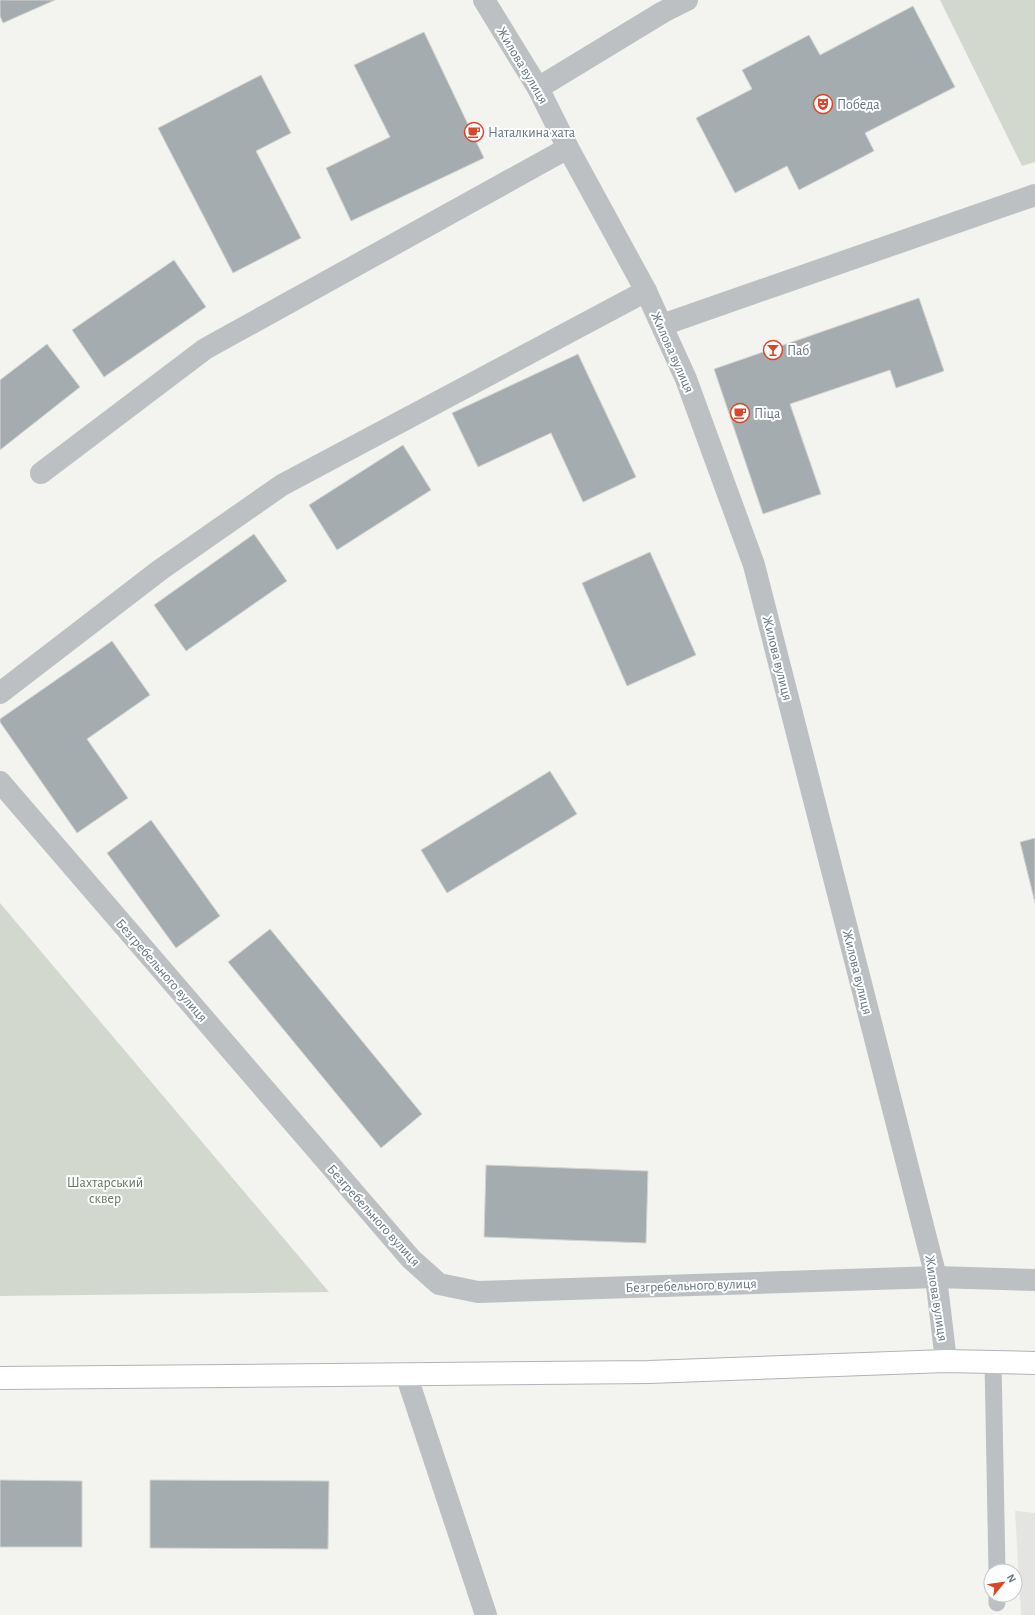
<svg xmlns="http://www.w3.org/2000/svg" width="1035" height="1615" font-family="'Alegreya Sans',sans-serif">
  <style>
    .built { fill: #e4e5e3 }
    .green { fill: #d3d8cf }
    .building { fill: #a4acb0; stroke: #d4d4d2 }
    .lines { fill: none; stroke-linecap: round; stroke-linejoin: round }
    .secondary-casing { stroke: #afb4b8; stroke-width: 24 }
    .service { stroke: #bcc0c3; stroke-width: 17 }
    .minor { stroke: #bcc0c3; stroke-width: 22 }
    .tertiary { stroke: #bcc0c3; stroke-width: 22 }
    .secondary { stroke: #fff; stroke-width: 22 }
    .labels { text-anchor: middle; stroke-width: 4; stroke-linejoin: round; paint-order: stroke }
    .street-label { font-size: 14px; fill: #64757f; stroke: #fff }
    .poi-label { font-size: 14px; fill: #64757f; stroke: #fff; text-anchor: start }
    .park-label { font-size: 14px; fill: #687762; stroke: #fff }
  </style>
  <rect width="100%" height="100%" fill="#f3f3ef"/>
  <!-- built -->
  <path class="built" d="M1015,1511L1035,1513V1615H1021Z"/>
  <!-- green -->
  <path class="green" d="M940,0H1035V162L1022,166Z
    M0,903L329,1292L0,1296Z"/>
  <!-- building -->
  <path class="building" d="M0,0H55L3,23L0,16Z
    M913,6L955,87L865,133L874,151L799,190L787,166L735,193L696,118L752,89L742,70L809,35L820,55Z
    M424,32L484,158L351,221L326,168L390,137L354,65Z
    M261,75L291,133L256,151L301,238L233,273L158,128Z
    M174,260L206,307L104,377L72,330Z
    M919,298L944,371L896,388L890,370L790,404L821,494L763,514L714,369Z
    M47,344L80,387L0,450V380Z
    M578,354L636,477L583,502L551,433L478,467L452,413Z
    M403,445L431,490L337,550L309,505Z
    M254,534L287,581L186,651L154,605Z
    M650,552L696,655L627,686L582,583Z
    M112,641L150,695L87,739L128,798L77,833L0,722V719Z
    M550,771L577,814L447,893L421,850Z
    M151,820L220,916L176,948L107,853Z
    M1035,838V903L1020,842Z
    M270,929L422,1114L381,1148L228,962Z
    M486,1165L648,1171L646,1243L484,1237Z
    M0,1480L82,1481V1547H0Z
    M150,1480L329,1481L328,1549L150,1548Z"/>
  <g class="lines">
    <defs>
      <path id="secondary" d="M0,1378L649,1372L946,1361L1035,1363"/>
    </defs>
    <!-- secondary casing -->
    <use href="#secondary" class="secondary-casing"/>
    <!-- service -->
    <path class="service" d="M993,1362L997,1571
      M997,1595V1603"/>
    <!-- minor -->
    <path class="minor" d="M484,0L538,88
      M41,473L205,349L568,148
      M0,693L160,570L282,485L646,291
      M0,782L411,1259L439,1284L478,1292L936,1277L1035,1280
      M406,1374L486,1615"/>
    <!-- tertiary -->
    <path class="tertiary" d="M687,0L663,12L538,88L568,148L646,291L686,379L754,565L936,1277L946,1361
      M662,325L1035,195"/>
    <!-- secondary -->
    <use href="#secondary" class="secondary"/>
  </g>
  <!-- icons -->
  <defs>
    <symbol id="theatre-ring" viewBox="-11 -11 22 22"><circle r="9.5" fill="#fff" stroke="#d94629" stroke-width="1.5"/><path d="M-5-5.5Q0-4 5-5.5V0Q5 5 0 6Q-5 5-5 0ZM-3.3-2.5H-1v1.5H-3.3ZM1-2.5H3.3v1.5H1ZM-2.8 1Q0 5.5 2.8 1Z" fill="#d94629"/></symbol>
    <symbol id="cafe-ring" viewBox="-11 -11 22 22"><circle r="9.5" fill="#fff" stroke="#d94629" stroke-width="1.5"/><path d="M-5.5-4.5H6V0H3Q3 3.5 0 3.5H-2.5Q-5.5 3.5-5.5 0ZM3-3.2v2h1.7v-2ZM-6 4.5H4V6H-6Z" fill="#d94629"/></symbol>
    <symbol id="bar-ring" viewBox="-11 -11 22 22"><circle r="9.5" fill="#fff" stroke="#d94629" stroke-width="1.5"/><path d="M-6-5H6L.8 .8V4.5H3.5V6h-7V4.5H-.8V.8Z" fill="#d94629"/></symbol>
  </defs>
  <g fill-rule="evenodd">
    <use href="#theatre-ring" x="812" y="93" width="22" height="22"/>
    <use href="#cafe-ring" x="463" y="121" width="22" height="22"/>
    <use href="#bar-ring" x="762" y="339" width="22" height="22"/>
    <use href="#cafe-ring" x="729" y="402" width="22" height="22"/>
  </g>
  <g class="labels">
    <!-- street labels -->
    <g class="street-label">
      <text transform="translate(523 65) rotate(59)" y="5">Жилова вулиця</text>
      <text transform="translate(673 352) rotate(66)" y="5">Жилова вулиця</text>
      <text transform="translate(778 658) rotate(76)" y="5">Жилова вулиця</text>
      <text transform="translate(162 970) rotate(49)" y="5">Безгребельного вулиця</text>
      <text transform="translate(858 972) rotate(76)" y="5">Жилова вулиця</text>
      <text transform="translate(374 1215) rotate(48)" y="5">Безгребельного вулиця</text>
      <text transform="translate(691 1285) rotate(-2)" y="5">Безгребельного вулиця</text>
      <text transform="translate(937 1298) rotate(81)" y="5">Жилова вулиця</text>
    </g>
    <!-- poi labels -->
    <g class="poi-label">
      <text x="837" y="109">Победа</text>
      <text x="488" y="137">Наталкина хата</text>
      <text x="787" y="355">Паб</text>
      <text x="754" y="418">Піца</text>
    </g>
    <!-- park labels -->
    <g class="park-label">
      <text x="105" y="1187">Шахтарський<tspan x="105" dy="16">сквер</tspan></text>
    </g>
  </g>
  <!-- north arrow -->
  <g transform="translate(1003 1583) rotate(61)"><circle r="19" fill="#ffffff" stroke="#c1c8cc"/>
  <path d="M0-3L7 15L0 10L-7 15Z" fill="#d94629"/>
  <text y="-6" font-size="11" font-weight="bold" text-anchor="middle" fill="#64757f">N</text>
  </g>
</svg>
